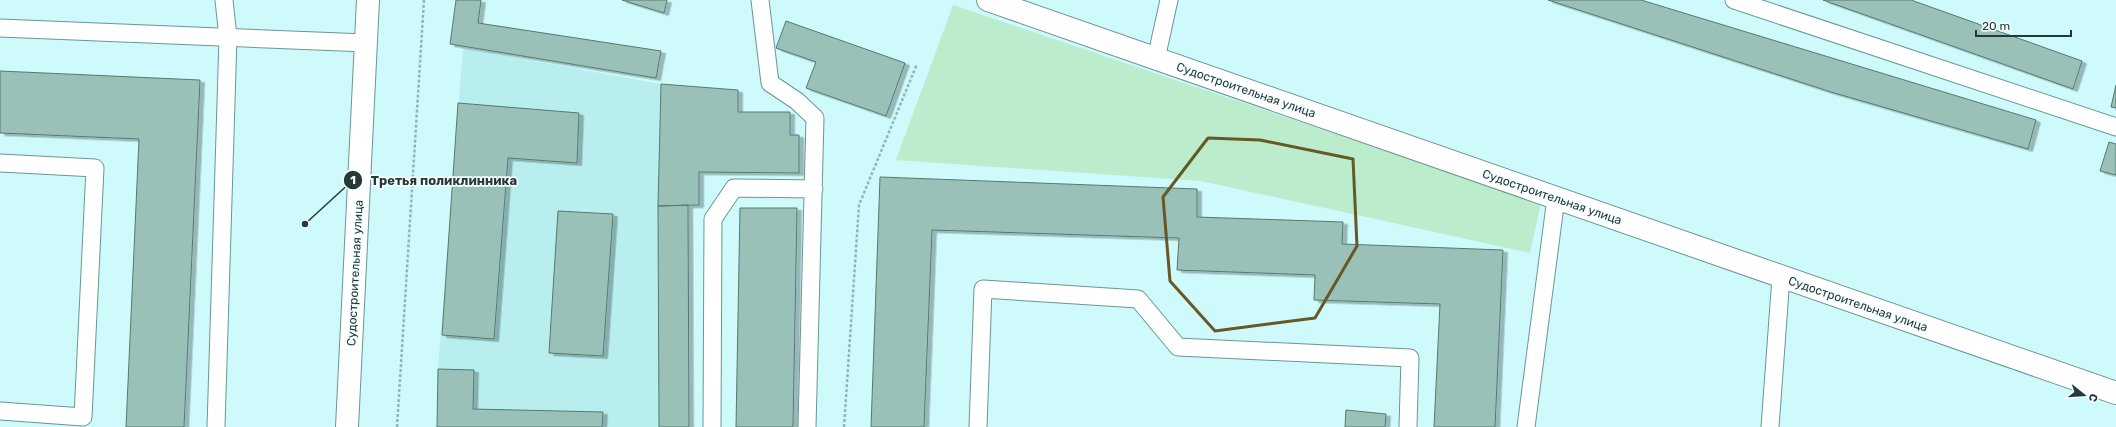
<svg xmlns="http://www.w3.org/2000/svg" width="2116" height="427" font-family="Rubik,sans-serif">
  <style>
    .built { fill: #b9eeef }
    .green { fill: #bbeccc }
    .building { fill: #9ac1b7; stroke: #547a70; filter: url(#shadow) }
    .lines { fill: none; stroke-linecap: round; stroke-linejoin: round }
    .lane-casing { stroke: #6c9596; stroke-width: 19 }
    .street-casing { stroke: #6c9596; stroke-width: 24 }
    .secondary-casing { stroke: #6c9596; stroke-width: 24 }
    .path { stroke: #93b5b6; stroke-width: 2.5; stroke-dasharray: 3 2; stroke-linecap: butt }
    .lane { stroke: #fff; stroke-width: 17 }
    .street { stroke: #fff; stroke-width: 22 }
    .secondary { stroke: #fff; stroke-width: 22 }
    .marked { fill: none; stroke: #675825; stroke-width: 3; stroke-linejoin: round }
    .labels { text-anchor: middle; stroke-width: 3.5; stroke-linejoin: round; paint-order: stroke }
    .street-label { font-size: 12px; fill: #273838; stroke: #f6ffff }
    .leader { fill: none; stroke: #273838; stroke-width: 1.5 }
    .callout-dot { fill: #273838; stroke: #f6ffff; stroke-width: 1.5 }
    .mark-label { font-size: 12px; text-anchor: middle; font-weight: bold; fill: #fff }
    .callout-label { font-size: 13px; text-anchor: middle; font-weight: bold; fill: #273838; stroke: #f6ffff; stroke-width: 3.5; stroke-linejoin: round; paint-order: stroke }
  </style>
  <defs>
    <filter id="shadow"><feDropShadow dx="4.5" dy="2.5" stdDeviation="0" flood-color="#0004"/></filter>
  </defs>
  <rect width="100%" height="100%" fill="#cefafb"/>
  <!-- built -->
  <path class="built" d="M463,48L661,84L658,206L659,427H437L438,369Z"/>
  <!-- green -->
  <path class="green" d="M953,5L1541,203L1530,253L1201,181L896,160Z"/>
  <!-- building -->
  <path class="building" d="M456,0H481L478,23L661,51L656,78L450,44Z
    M622,0H667L664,13Z
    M1548,0H1641L2036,120L2028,149L1831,92Z
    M1823,0H1911L2082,61L2073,89Z
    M786,21L905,63L886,116L806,88L816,62L776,48Z
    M0,71L200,80L184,427H126L139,139L0,133Z
    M661,84L738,90V112H790V135H799V173L699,172V205L658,206Z
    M2116,85V108L2111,107Z
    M458,103L579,113L577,163L508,158L494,339L442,335Z
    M2109,142L2116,144V175L2100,171Z
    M880,177L1197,189V217L1343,222L1342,244L1503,250L1495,427H1434L1440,304L1314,300L1315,275L1177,270L1179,238L932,230L924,427H871Z
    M688,205L689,427H659L658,206Z
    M740,208H797L793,427H736Z
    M558,211L613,214L603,356L549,353Z
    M438,369L474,370L473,409L603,412L602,427H437Z
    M1346,410L1386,414L1385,427H1345Z"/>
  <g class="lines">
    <defs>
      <path id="lane" d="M760,0L770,83L797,101L815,118L807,427
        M1734,0L2116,127
        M0,28L366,43
        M1156,59L1169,0
        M0,163L95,168L83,417L0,411
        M216,427L228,37L224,0
        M712,427L713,219L734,188L814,189
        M978,427L983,289L1138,299L1178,347L1410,358L1408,427
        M1526,427L1556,198
        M1770,427L1781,277"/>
      <path id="street" d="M988,0L2116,393"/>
      <path id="secondary" d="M347,427L368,0"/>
    </defs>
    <!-- lane casing -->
    <use href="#lane" class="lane-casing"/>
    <!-- street casing -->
    <use href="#street" class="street-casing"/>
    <!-- secondary casing -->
    <use href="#secondary" class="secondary-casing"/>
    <!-- path -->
    <path class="path" d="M397,427L424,0
      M844,427L859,205L917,64"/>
    <!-- lane -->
    <use href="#lane" class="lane"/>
    <!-- street -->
    <use href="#street" class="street"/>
    <!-- secondary -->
    <use href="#secondary" class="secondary"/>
  </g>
  <!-- marked area -->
  <path class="marked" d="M1208,138L1260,140L1353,159L1357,246L1315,318L1215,331L1170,281L1163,197Z"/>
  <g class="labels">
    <!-- street labels -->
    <g class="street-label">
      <text transform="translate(1246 90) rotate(19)" y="4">Судостроительная улица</text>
      <text transform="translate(1552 197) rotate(19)" y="4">Судостроительная улица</text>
      <text transform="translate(355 273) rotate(-87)" y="4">Судостроительная улица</text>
      <text transform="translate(1858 304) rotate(19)" y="4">Судостроительная улица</text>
    </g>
  </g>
  <!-- callouts -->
  <path class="leader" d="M305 224L353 180"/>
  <g class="callout-dot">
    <circle cx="305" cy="224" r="4"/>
    <circle cx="353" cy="180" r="10"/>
  </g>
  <g class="mark-label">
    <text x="353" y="184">1</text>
  </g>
  <g class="callout-label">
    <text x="444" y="185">Третья поликлинника</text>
  </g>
  <!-- north arrow -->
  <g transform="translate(2084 395) rotate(107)" stroke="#f6ffff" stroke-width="3" paint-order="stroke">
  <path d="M0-3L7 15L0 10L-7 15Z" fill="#273838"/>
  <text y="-6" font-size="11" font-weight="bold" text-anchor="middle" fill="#273838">С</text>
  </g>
  <!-- scale -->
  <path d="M1976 30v6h95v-6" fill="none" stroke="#273838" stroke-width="2"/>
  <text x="1982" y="30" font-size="12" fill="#273838" stroke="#f6ffff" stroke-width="3" paint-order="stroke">20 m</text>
</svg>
